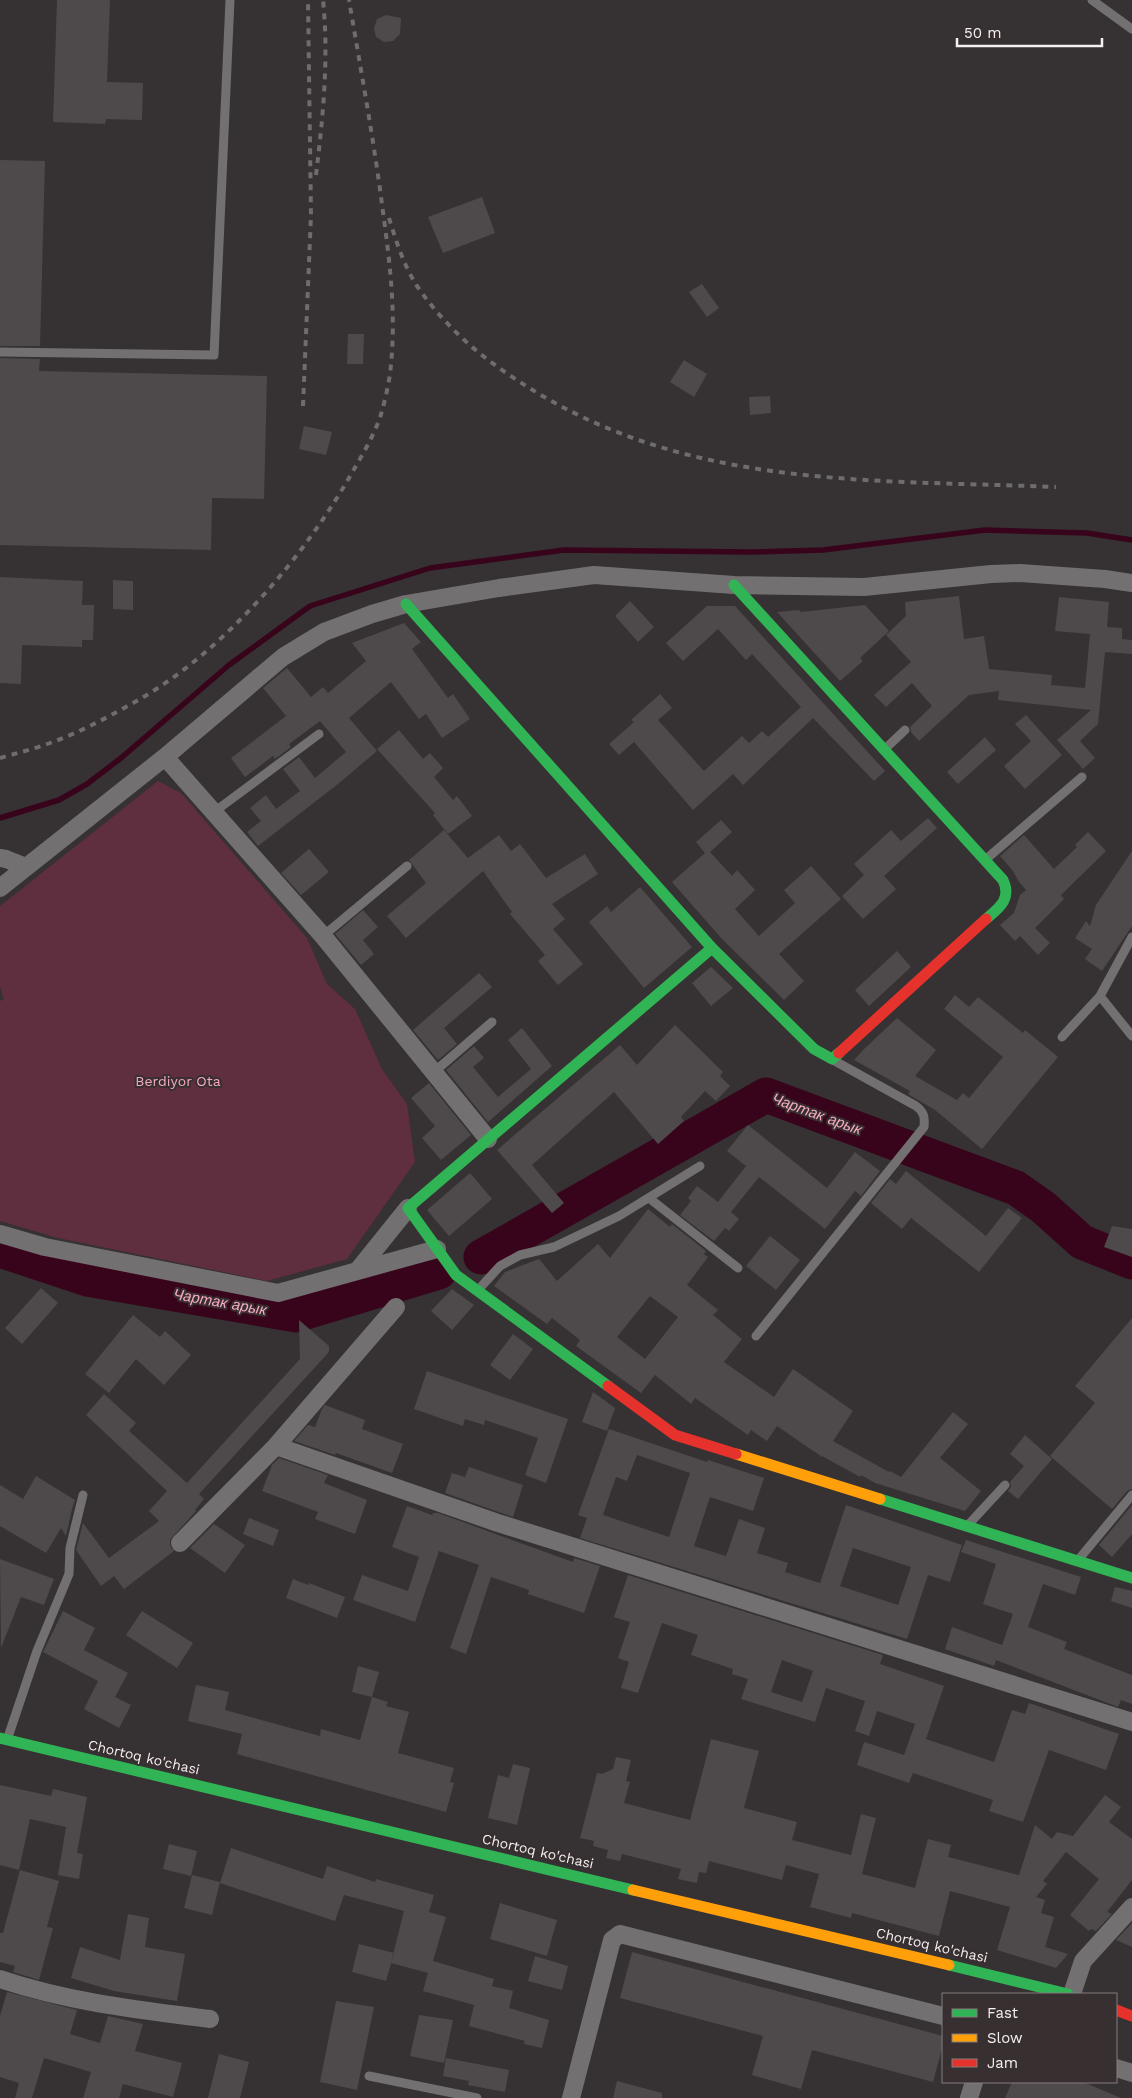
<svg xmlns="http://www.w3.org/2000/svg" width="1132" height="2098" font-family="'Work Sans',sans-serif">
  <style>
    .green { fill: #5f2e3f }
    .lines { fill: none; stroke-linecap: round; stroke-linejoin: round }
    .stream { stroke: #38041c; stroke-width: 5.5 }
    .river { stroke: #38041c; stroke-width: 35 }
    .building { fill: #4e4a4b; fill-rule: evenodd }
    .lane { stroke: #727070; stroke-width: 9 }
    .street { stroke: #727070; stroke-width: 18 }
    .fast { stroke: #30b455; stroke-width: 11 }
    .slow { stroke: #ff9f0a; stroke-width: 11 }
    .jam { stroke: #e5322d; stroke-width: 11 }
    .rail { stroke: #6e6c6c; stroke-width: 4; stroke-dasharray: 6 6; stroke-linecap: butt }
    .labels { text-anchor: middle; stroke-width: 4; stroke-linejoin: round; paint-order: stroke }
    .park-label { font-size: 14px; fill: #f6a8c1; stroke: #382f31 }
    .street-label { font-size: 14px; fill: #f6f0f1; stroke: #382f31 }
    .water-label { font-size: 15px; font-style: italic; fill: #f9abc4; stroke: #382f31 }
  </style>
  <rect width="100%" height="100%" fill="#363132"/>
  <!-- green -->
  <path class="green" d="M158,781L181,793L307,938L327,984L355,1009L382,1069L407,1104L415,1162L347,1259L267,1281L58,1238L0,1221V1001L4,999L0,987V906Z"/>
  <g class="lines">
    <!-- stream -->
    <path class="stream" d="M0,818L59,800L87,784L121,758L229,665L310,606L430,568L564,550L751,552L823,550L985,530L1087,533L1132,540"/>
    <!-- river -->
    <path class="river" d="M0,1250L87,1279L296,1315L439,1272
      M481,1257L766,1095L1016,1188L1043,1207L1082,1242L1132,1262"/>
  </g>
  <!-- building -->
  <path class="building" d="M57,0H110L107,82L143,83L142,120L106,119L105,124L53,122Z
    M386,15L401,18L400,34L393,41L384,42L376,37L374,28L377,19Z
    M0,160L45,161L40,346H0Z
    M482,197L495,233L443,253L428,217Z
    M702,284L719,308L707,317L689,292Z
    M348,334H364L363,364H347Z
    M0,358L40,359L39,371L267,376L264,499L212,498L211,550L0,545Z
    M684,360L707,374L694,397L670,382Z
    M770,396L771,413L750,415L749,397Z
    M304,426L332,432L326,455L299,449Z
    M0,577L83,581L82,605H94L93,640H82V647L22,645L21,684L0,683Z
    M113,580L133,581V610L113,609Z
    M959,596L964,639L984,636L989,669L1052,675L1051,685L1085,688L1090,634L1055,631L1059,597L1109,602L1107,627L1122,628V639L1132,640V654L1105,652L1098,724L1080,741L1095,758L1083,769L1057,740L1091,710L998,700L999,691L969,695L919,741L911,732L910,727L932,706L912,683L886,707L874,695L911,662L886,635L906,616L905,602Z
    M630,601L654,627L638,642L615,616Z
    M865,605L889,631L860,658L863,661L840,681L777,612L799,610L801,612Z
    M707,606H735L885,771L874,781L813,718L743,785L733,774L693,810L634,742L619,755L609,744L634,722L631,720L660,694L672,708L658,720L704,771L742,736L749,743L762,731L768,737L801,707L752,654L746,660L718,629L683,661L666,643Z
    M404,623L421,642L412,649L448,698L453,694L470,719L442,738L426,714L419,719L391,682L349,718L377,751L338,784L258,846L247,832L261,821L250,808L266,795L276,809L300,791L283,769L299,757L315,778L346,752L320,721L289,744L291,747L275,759L273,756L245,777L231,758L286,716L263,688L287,668L311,697L323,687L328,693L366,661L352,643Z
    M1026,715L1062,755L1025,789L1004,766L1031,741L1015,724Z
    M399,730L423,759L430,753L443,768L434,777L453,800L457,796L472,816L448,834L433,815L435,813L377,749Z
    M985,737L996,750L958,784L947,772Z
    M928,818L937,828L884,876L896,889L863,919L842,896L864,875L854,864L891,830L901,841Z
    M721,820L732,832L710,852L732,876L737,870L755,890L735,909L759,936L795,903L784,890L811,866L841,899L779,954L804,981L784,1000L722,939L672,882L705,853L696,842Z
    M444,830L468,858L499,835L511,851L520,844L546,878L585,854L598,874L552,904L565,919L553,929L583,964L558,985L538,961L545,955L510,914L512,912L483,871L406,938L387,916L426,883L409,860Z
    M1088,832L1106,851L1061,895L1064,899L1035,928L1050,943L1038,955L1020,936L1015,941L1000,925L1014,913L1020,895L1026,890L1019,882L1013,871L1000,856L1024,835L1054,869L1077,847L1075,845Z
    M309,849L329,872L301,895L281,873Z
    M1132,851V926L1102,971L1085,959L1092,949L1075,938L1086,921L1090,926L1096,905Z
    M640,887L692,947L644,988L589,922L607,906L611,912Z
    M363,910L378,927L363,940L374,954L361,965L335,934Z
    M897,951L911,967L869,1006L855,990Z
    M711,967L733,988L711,1006L692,983Z
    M479,973L492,987L444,1028L457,1044L438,1060L413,1030Z
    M955,995L969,1007L978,997L1023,1033L1025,1030L1058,1057L982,1149L935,1110L908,1094L910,1091L854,1060L863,1050L897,1018L936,1050L915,1076L957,1100L963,1093L969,1098L1003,1057L944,1009Z
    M675,1025L723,1072L720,1076L730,1086L716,1101L705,1091L681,1117L684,1121L658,1144L614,1092L532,1165L564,1203L552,1213L497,1150L620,1045L637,1065Z
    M522,1028L552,1066L488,1122L446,1070L474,1046L484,1058L473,1067L498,1097L531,1069L508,1040Z
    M429,1083L471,1135L441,1160L422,1138L435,1126L411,1098Z
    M748,1125L827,1188L855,1152L880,1171L861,1196L855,1191L825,1229L759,1177L731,1212L739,1219L729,1231L725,1228L714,1241L680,1215L691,1201L688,1198L697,1186L718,1202L746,1166L727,1151Z
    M906,1171L986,1236L1008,1208L1022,1218L979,1272L911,1218L902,1229L871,1203L890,1179L896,1184Z
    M470,1173L492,1199L449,1236L427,1210Z
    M648,1209L670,1227L672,1224L706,1251L704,1254L708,1257L687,1285L718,1310L713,1315L742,1339L724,1362L774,1397L793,1369L853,1411L833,1441L889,1472L890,1471L901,1477L953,1412L968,1424L940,1458L981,1491L965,1511L875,1483L861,1475L860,1477L822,1456V1457L777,1426L767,1441L751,1430L748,1435L695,1398L691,1404L655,1375L641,1393L576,1346L580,1340L552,1318L547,1324L494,1286L505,1272L539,1259L557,1281L598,1244L610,1258ZM650,1296L678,1317L645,1359L617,1337Z
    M1112,1226L1132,1229V1257L1104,1247Z
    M770,1236L800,1260L776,1290L746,1266Z
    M41,1288L58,1303L22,1344L5,1328Z
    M452,1289L474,1305L452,1330L431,1311Z
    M133,1315L160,1337L165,1331L191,1355L164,1385L136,1359L109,1393L85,1374Z
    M1132,1318V1489L1127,1491L1112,1509L1050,1456L1095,1403L1075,1386Z
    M299,1320L329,1346V1352L199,1494L204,1499L195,1510L196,1511L170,1540V1546L174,1551L124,1589L114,1576L101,1586L76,1550L83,1523L109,1558L159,1521L149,1511L167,1491L86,1415L104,1394L136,1423L129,1431L187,1483L300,1359Z
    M513,1334L533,1349L510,1380L490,1365Z
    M427,1371L568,1419L546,1483L525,1475L538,1438L485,1420L484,1425L465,1419L463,1426L414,1409Z
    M593,1392L615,1408L607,1431L582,1422Z
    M325,1405L365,1420L362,1429L403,1444L392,1473L336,1453L335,1455L294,1441L308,1425L315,1427L322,1409Z
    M609,1429L707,1462L708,1460L764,1478L753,1511L710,1497L694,1546L726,1556L739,1519L765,1528L757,1553L788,1563L785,1572L820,1583L846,1505L962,1545L950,1582L928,1575L907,1639L580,1538L587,1518L578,1515ZM637,1455L690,1473L669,1537L603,1515L616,1477L627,1481ZM853,1548L911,1567L898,1605L840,1586Z
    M1025,1435L1052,1459L1018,1499L1008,1491L1011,1487L1010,1482L1024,1466L1010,1454Z
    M279,1458L328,1475L324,1483L367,1500L355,1534L315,1519L318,1512L262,1491L272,1465Z
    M469,1467L523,1485L513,1517L445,1493L452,1473L465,1477Z
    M36,1476L75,1500L72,1509L66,1536L61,1528L46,1553L0,1526V1485L23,1499Z
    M1132,1505V1534L1112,1557L1099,1545Z
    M407,1506L432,1515L433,1513H438L573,1562L574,1558L600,1566L584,1613L528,1594L529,1590L491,1577L466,1654L450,1648L479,1565L439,1551L415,1622L353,1600L362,1575L408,1591L419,1557L392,1547Z
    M249,1518L279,1530L273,1546L243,1534Z
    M214,1524L245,1545L225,1573L190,1548Z
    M966,1540L1081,1577L1075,1595L1043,1584L1028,1627L1067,1642L1064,1649L1132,1675V1704L1121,1700L1118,1707L996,1660L994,1666L945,1649L952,1627L1002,1645L1013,1614L983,1604L996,1564L961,1552Z
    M0,1559L54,1579L44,1605L21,1597L1,1648Z
    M628,1575L883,1655L880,1664L944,1686L926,1739L994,1762L1012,1710L1025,1714L1029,1703L1119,1734L1106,1770L1049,1750L1023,1822L989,1811L993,1800L913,1773L909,1783L857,1765L864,1742L904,1755L915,1724L877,1711L869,1736L855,1731L865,1701L826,1688L815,1722L741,1699L748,1679L732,1674L733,1669L691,1655L698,1635L662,1623L638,1693L621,1688L629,1662L618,1658L630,1622L614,1617ZM782,1660L813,1671L802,1702L771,1692Z
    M293,1579L308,1585L309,1583L345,1597L337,1618L286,1598Z
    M1115,1587L1132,1591V1608L1111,1601Z
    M63,1611L95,1628L84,1650L128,1673L115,1697L131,1705L119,1728L84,1709L98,1681L43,1652Z
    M142,1611L193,1643L177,1668L126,1635Z
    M358,1666L379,1672L372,1697L352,1692Z
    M196,1685L229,1692L225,1710L320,1736L321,1729L360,1740L372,1697L388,1702L386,1706L409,1712L398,1753L454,1768L450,1782L454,1783L446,1812L237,1754L242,1734L188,1721Z
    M711,1739L759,1751L744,1808L797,1822L792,1840L851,1855L861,1814L876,1818L862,1874L915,1888L928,1839L951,1845L948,1857L1019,1875L1035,1825L1052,1839L1057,1832L1073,1836L1105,1795L1121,1807L1109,1822L1132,1839V1880L1107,1912L1112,1914L1096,1931L1091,1929L1089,1931L1070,1915L1099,1879L1066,1852L1043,1881L1047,1884L1036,1897L1045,1900L1041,1913L1054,1917L1045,1947L1068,1954L1056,1968L997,1950L1010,1907L950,1891L939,1936L852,1913L851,1918L810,1907L819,1874L786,1865L782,1880L709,1861L706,1873L699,1872L697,1883L678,1879L681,1869L622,1854L620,1861L606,1858L608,1850L593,1846L594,1841L580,1838L597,1773L602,1774L613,1769L616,1757L631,1760L626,1781L630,1782L624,1803L690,1820Z
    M513,1764L530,1768L517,1825L488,1818L498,1775L509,1778Z
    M0,1785L51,1796L53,1789L87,1797L77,1853L83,1854L79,1879L58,1875L66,1827L30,1819L19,1870L0,1865Z
    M169,1844L197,1851L191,1876L163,1869Z
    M231,1848L323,1879L327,1866L375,1882L376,1879L434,1895L429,1912L446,1917L433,1961L494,1979L492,1986L513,1991L509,2008L549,2020L542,2048L524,2044L525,2041L469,2026L474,2005L423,1991L428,1973L391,1963L404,1911L344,1895L335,1921L220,1883Z
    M20,1870L59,1881L47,1927L53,1928L39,1980L13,1972L15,1966L0,1962V1933H3Z
    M192,1875L220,1882L212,1915L184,1908Z
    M500,1903L557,1920L547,1956L490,1939Z
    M128,1914L149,1918L145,1947L185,1954L177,2001L114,1991L71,1978L80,1947L120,1960Z
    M1132,1923V1947L1116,1940Z
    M359,1944L394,1953L386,1981L352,1972Z
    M632,1952L943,2036V2045L933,2082L812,2050L801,2089L752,2075L763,2036L620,1998Z
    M535,1956L568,1966L562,1990L528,1981Z
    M7,1992L77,2010L70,2034L100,2043L108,2016L143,2024L135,2051L182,2063L173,2097L123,2084L119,2098H83L91,2072L44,2058L32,2098H15L19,2083L0,2077V2016Z
    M336,2001L374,2007L357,2090L320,2082Z
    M419,2015L453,2020L444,2063L410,2056Z
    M219,2054L249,2062L240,2098H208Z
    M446,2058L509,2070L505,2092L468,2085L469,2081L443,2076Z
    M617,2081L662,2093V2098H613Z
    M1012,2082H1083L1121,2098H1005Z"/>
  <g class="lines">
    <!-- lane -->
    <path class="lane" d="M1092,0L1132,29
      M0,352L214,355L230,0
      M886,748L905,730
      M214,812L319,734
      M985,860L1082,777
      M323,936L407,866
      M1132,937L1100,996L1132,1036
      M1062,1037L1100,996
      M434,1072L492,1022
      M649,1198L738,1268
      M478,1290L500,1266L520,1255L554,1247L619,1216L700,1166
      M756,1336L924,1127C925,1117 924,1112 916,1106L833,1060
      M969,1524L1005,1485
      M1079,1559L1132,1495
      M7,1740L37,1651L69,1574L70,1548L83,1495
      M369,2076L477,2098"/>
    <!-- street -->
    <path class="street" d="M165,757L323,936L488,1139
      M0,858L6,859L26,867
      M0,888L165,757L283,657L324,632L372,614L406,604L499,588L594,575L734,585L864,587L991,574L1020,573L1105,579L1132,583
      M0,1234L45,1247L278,1293L437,1249
      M359,1269L408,1208
      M276,1446L498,1523L1132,1722
      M180,1543L276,1446L396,1307
      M0,1979C68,2002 139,2010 210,2019
      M1072,1994L1083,1961L1132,1907
      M1116,2068L1132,2073
      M571,2098L612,1940L620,1934L943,2016
      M969,2098L974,2082"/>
    <!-- fast -->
    <path class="fast" d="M734,585L1003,880C1012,899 999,908 986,919
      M406,604L712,948L814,1049L832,1059L839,1053
      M608,1386L456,1275L408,1208L712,948
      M880,1499L1132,1578
      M0,1738L633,1890
      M949,1965L1068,1994"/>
    <!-- slow -->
    <path class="slow" d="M736,1454L880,1499
      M633,1890L949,1965"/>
    <!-- jam -->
    <path class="jam" d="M839,1053L986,919
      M608,1386L675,1435L736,1454
      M1116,2010L1132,2016"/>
    <!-- rail -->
    <path class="rail" d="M316,175C323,117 329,58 323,0
      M389,218C396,241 404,266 417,286C441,321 473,351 508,374C676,490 861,479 1056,487
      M303,406L311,215L308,0
      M0,758C17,753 34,749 50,743C81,732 112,715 140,699C225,650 305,556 353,471C364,452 376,432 382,411C386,396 390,379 391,364C396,313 390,263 383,212C374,141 361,71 349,0"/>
  </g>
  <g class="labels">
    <!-- park labels -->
    <g class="park-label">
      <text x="178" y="1086">Berdiyor Ota</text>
    </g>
    <!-- street labels -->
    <g class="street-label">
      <text transform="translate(144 1757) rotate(13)" y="5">Chortoq ko'chasi</text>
      <text transform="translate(538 1851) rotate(13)" y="5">Chortoq ko'chasi</text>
      <text transform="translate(932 1945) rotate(13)" y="5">Chortoq ko'chasi</text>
    </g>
    <!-- water labels -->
    <g class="water-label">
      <text transform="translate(817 1114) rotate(20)" y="5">Чартак арык</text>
      <text transform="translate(220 1302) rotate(10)" y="5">Чартак арык</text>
    </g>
  </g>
  <!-- legend -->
  <rect x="942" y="1993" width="175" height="90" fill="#382f31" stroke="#847c7e"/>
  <rect x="952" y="2009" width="25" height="8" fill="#30b455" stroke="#847c7e"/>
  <text x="987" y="2018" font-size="15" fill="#f6f0f1">Fast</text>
  <rect x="952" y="2034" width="25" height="8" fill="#ff9f0a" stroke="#847c7e"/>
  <text x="987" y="2043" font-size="15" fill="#f6f0f1">Slow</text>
  <rect x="952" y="2059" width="25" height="8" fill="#e5322d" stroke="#847c7e"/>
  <text x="987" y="2068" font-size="15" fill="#f6f0f1">Jam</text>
  <!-- scale -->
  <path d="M957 38v8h145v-8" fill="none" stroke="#f6f0f1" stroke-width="2.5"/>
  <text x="964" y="38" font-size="15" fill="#f6f0f1" stroke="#382f31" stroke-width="4" paint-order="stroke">50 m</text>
</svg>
